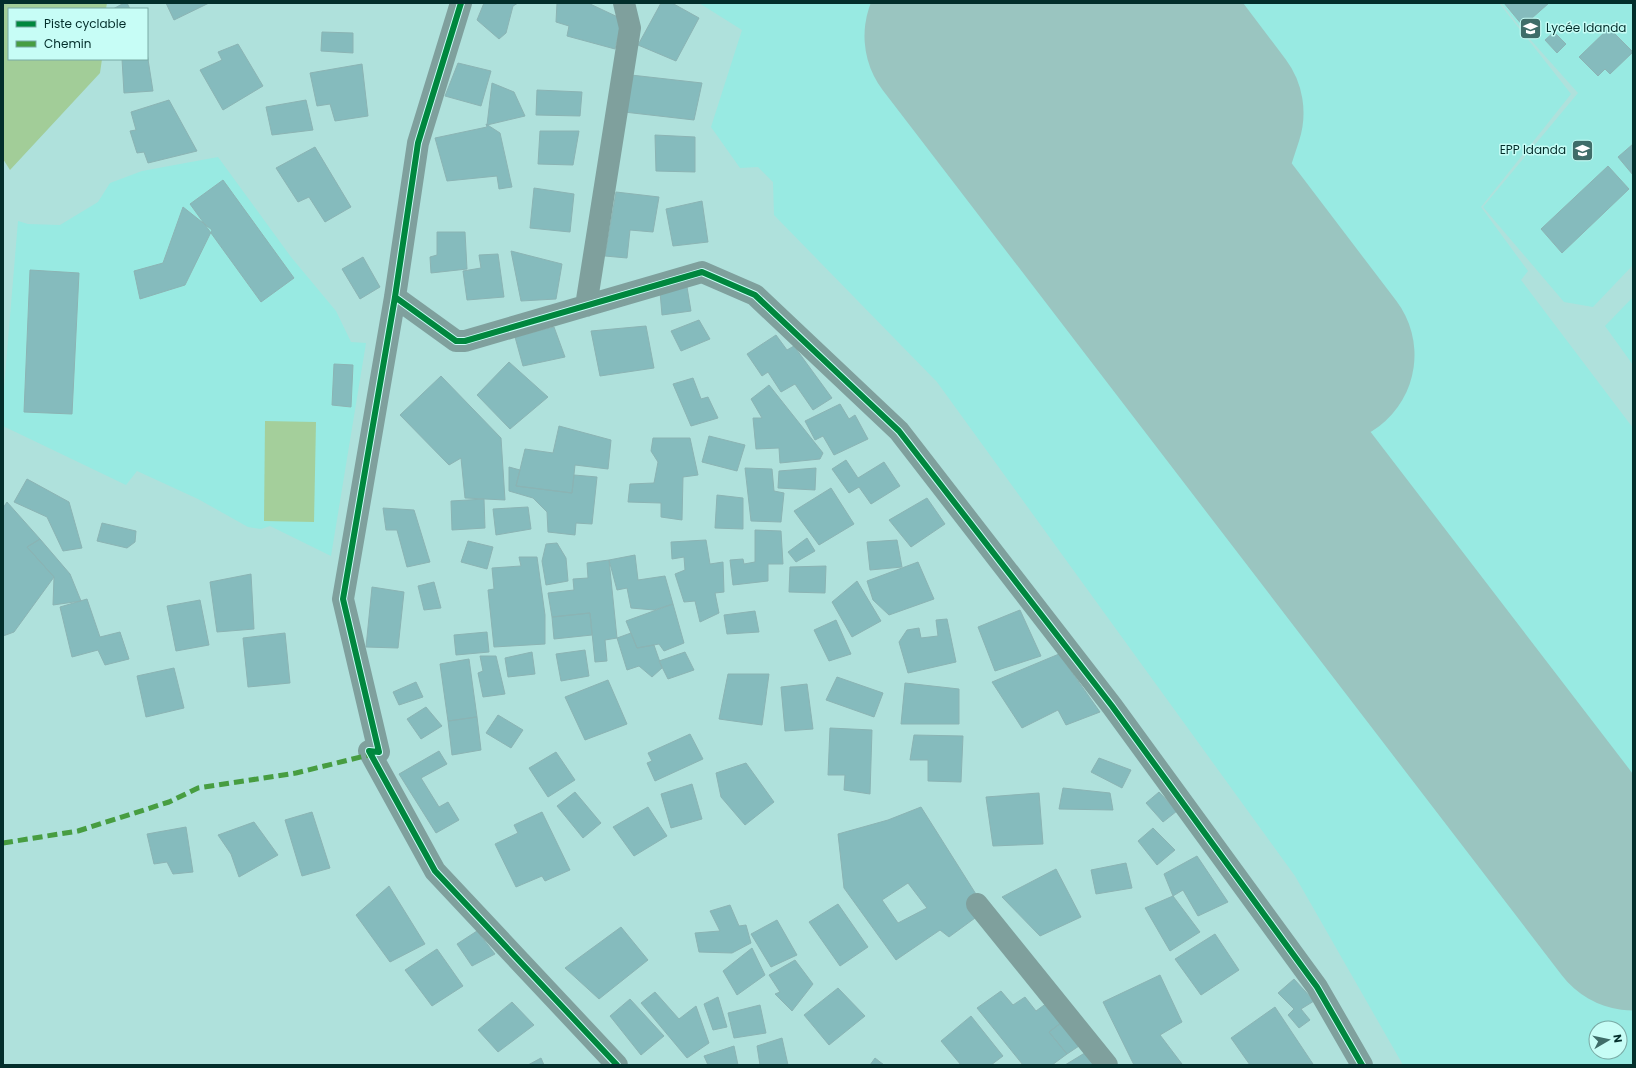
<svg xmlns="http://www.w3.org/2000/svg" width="1636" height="1068" font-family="Poppins,sans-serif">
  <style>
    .built { fill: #98eae2; fill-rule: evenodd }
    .green { fill: #a4cf9b }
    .forest { fill: #a2cd98 }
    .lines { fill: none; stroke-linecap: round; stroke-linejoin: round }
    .runway { stroke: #9ac5c0; stroke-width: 179 }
    .building { fill: #85bbbd; stroke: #8bb4b4; fill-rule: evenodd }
    .street { stroke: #7fa09d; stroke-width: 22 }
    .quiet { stroke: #479d41; stroke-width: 5; stroke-dasharray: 10 5; stroke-linecap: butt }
    .cycleway-casing { stroke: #c7fdf6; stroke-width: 8 }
    .cycleway { stroke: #00873e; stroke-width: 6 }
    .labels { text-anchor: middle; stroke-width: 3; stroke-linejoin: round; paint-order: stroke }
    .poi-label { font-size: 12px; fill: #032e2b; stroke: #c7fdf6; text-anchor: start }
  </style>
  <rect width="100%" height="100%" fill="#afe1dc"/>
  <!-- built -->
  <path class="built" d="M699,3H1499L1571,94L1481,207L1528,271L1521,280L1633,428V1065H1403L1295,876L937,382L774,215L773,182L758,167L740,168L711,127L742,30ZM1596,1028H1620V1052H1596Z
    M1501,3H1633V265L1593,307L1564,302L1483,207L1578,93L1529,38Z
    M218,157L291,257L336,311L351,342L366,343L331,556L270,526L261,529L248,527L198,499L137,471L126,485L3,426V400L18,221L28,224L60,225L98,202L110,183L142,171Z
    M1633,297V365L1605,326Z"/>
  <!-- green -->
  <path class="green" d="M265,421L316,422L314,522L264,521Z"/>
  <!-- forest -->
  <path class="forest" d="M3,3H107L106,9H9V59H102L100,73L10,170L3,159Z"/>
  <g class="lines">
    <!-- runway -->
    <path class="runway" d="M996,3L954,36L1633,921
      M1131,3L1214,113L1192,180L1325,355"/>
  </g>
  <!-- building -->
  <path class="building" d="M124,3H127L130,9H113Z
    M166,3H209L174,20Z
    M484,3H518L513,6L506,33L499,39L477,20Z
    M557,3H588L622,19L615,49L567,36L569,26L556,22Z
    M661,3H672L699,18L676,61L638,45Z
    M1504,3H1549L1523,26Z
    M1609,28L1633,52L1610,74L1605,69L1598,76L1579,57Z
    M322,32L353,33V53L321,51Z
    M1554,32L1566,44L1557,53L1545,40Z
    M238,44L263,86L223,110L200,70L222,60L218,52Z
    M147,53L153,91L124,93L122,59H147Z
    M458,63L491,71L481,106L445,96Z
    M362,64L368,116L335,121L330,104L317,106L310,73Z
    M631,75L702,83L694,120L624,112Z
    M492,83L514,92L525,116L487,125Z
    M537,90L582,92L580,116L536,115Z
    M169,100L197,151L148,163L144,152L137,153L130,131L136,130L131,112Z
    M306,100L313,130L272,135L266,107Z
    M486,124L500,133L512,187L499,189L497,176L447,181L435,138L487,127Z
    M540,131H579L573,165L538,164Z
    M655,135L695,137V172L656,171Z
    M1633,144V175L1618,157Z
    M315,147L351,207L325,222L309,197L298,202L276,168Z
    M1608,166L1629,189L1562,253L1541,229Z
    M223,180L294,278L261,302L190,204Z
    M534,188L574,194L570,232L530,228Z
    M616,192L659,197L653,232L630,230L627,258L605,256Z
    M702,201L708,242L673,246L666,209Z
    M183,207L212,230L185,285L140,299L134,271L163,263Z
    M437,232H465L467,269L431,273L430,257L437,255Z
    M511,251L562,264L556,299L521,301Z
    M498,254L504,297L467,300L463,271L481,268L479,255Z
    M363,257L380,287L360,299L342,269Z
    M30,270L79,273L72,414L24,412Z
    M687,287L691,311L662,315L660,292Z
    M699,320L710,339L681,351L671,331Z
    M646,326L654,368L600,376L591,331Z
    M554,327L565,357L523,366L515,337Z
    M776,335L787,350L794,346L832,398L813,410L795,384L781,392L768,372L762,376L747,354Z
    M509,362L548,397L510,429L477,395Z
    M334,364L353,365L351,407L332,405Z
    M441,376L501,438L505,500L465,498L461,458L449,465L400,415Z
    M693,378L701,399L708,397L718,418L691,426L673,384Z
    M769,385L823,453L820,459L780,463L779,448L756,449L753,418H762L751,399Z
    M840,404L849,419L855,415L868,439L834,455L823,436L815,440L805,421Z
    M559,426L611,440L608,469L575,465L572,493L516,486L525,449L553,453Z
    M709,436L745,445L737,471L702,462Z
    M653,438H690L698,475L683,477L682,520L661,517V503L628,502L630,484L654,483L658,462L651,451Z
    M846,460L858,478L884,462L900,486L871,504L859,487L849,493L832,469Z
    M509,467L520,470L516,486L572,493L574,475L597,477L592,524L576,523L575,535L548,532L547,512L533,498L509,491Z
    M745,468L772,469L774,491L784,493L781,522L751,521Z
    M816,468L815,490L778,488L779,471Z
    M27,479L69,502L82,548L63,551L47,517L14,502Z
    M831,488L854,524L819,545L794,511Z
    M717,495L743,498V529L715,528Z
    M927,498L945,524L911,547L889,520Z
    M484,499L485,528L452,530L451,501Z
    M7,502L40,539L27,547L54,577L14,632L3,636V508Z
    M528,507L531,529L496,535L493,509Z
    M383,508L414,510L430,562L407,567L397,530H386Z
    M102,523L136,531L135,542L127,548L97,541Z
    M755,530L781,531L783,564H768V581L733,585L730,560L743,559L744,564L755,562Z
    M807,538L815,551L796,562L788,552Z
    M40,539L70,574L81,601L53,605L54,577L27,547Z
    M706,540L710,564L723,562L724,592L715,593L719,613L700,622L695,601L684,602L675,574L685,570L684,557L672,559L671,542Z
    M897,540L902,567L870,570L867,542Z
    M468,541L493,547L487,569L461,562Z
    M557,543L566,558L568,581L546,585L542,561L546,544Z
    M635,555L638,580L665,576L673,604L654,610L631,608L627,588L617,590L609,560Z
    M519,557H537L545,615V644L494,647L488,590L494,589L492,568L521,566Z
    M609,560L617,638L605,640L607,661L595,662L590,613L552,617L548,593L574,590L573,579L588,578L587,563Z
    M918,562L934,599L889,615L873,600L867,581Z
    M826,566L825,593L789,592L790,567Z
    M251,574L254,629L217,632L210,582Z
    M857,581L881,621L852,637L832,602Z
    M434,582L441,608L424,610L418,586Z
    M372,587L404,592L398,648L366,647Z
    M87,599L100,637L120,632L129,659L105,665L98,650L72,657L60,607Z
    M200,600L209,645L176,651L167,606Z
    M673,604L684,643L664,651L659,644L637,648L626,621Z
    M1020,610L1041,656L995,671L978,627Z
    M755,611L759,632L727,634L724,615Z
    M590,613L592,635L554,639L552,617Z
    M947,619L956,662L908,673L899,642L907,630L919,628L921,638L938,636L936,620Z
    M836,620L851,654L829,661L814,630Z
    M487,632L489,652L456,655L454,635Z
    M285,633L290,683L248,687L243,638Z
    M631,633L637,648L654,645L662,668L652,677L639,666L627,670L617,638Z
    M585,650L589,676L561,681L556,654Z
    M532,652L535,674L508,677L505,658Z
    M685,652L694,670L668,679L659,661Z
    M1059,654L1100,712L1066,725L1058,710L1022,728L992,682Z
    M480,656H496L505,694L483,697L478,673L483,671Z
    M469,659L477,717L448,721L440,664Z
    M174,668L184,708L146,717L137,676Z
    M728,674H769L762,725L719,719Z
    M837,677L883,693L874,717L826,700Z
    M608,680L627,724L585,740L565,697Z
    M416,682L423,697L399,705L393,692Z
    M905,683L959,689V724H901Z
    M807,684L813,729L785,731L781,687Z
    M426,707L442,726L421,739L407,719Z
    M498,715L523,730L511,748L486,733Z
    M477,717L481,750L452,755L448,721Z
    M830,728L872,730L870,794L844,790L845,775H828Z
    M690,734L703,759L655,781L647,763L652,761L648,753Z
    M914,735L963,736L961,782L928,781V760H910Z
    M439,751L447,764L421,778L439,807L448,802L459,820L436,833L399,774Z
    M556,752L575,780L548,797L529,768Z
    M1099,758L1131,770L1122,788L1091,772Z
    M746,763L774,802L745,825L721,797L716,773Z
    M692,784L702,819L671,828L661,794Z
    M1063,788L1110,793L1113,810L1059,809Z
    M575,792L601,823L583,838L557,806Z
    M1159,792L1177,811L1163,822L1146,803Z
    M1039,793L1043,844L993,846L986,797Z
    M648,807L667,836L634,856L613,827Z
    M921,807L986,910L949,937L940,930L896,960L844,888L838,834L888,820ZM908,883L927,908L898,923L882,900Z
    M312,812L330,868L302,876L285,820Z
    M542,812L570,870L545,881L542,876L516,887L495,844L518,833L514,825Z
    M254,822L278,855L239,877L231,854L218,835Z
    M186,827L193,872L173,874L167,862L154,864L147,834Z
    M1153,828L1175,850L1157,865L1138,841Z
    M1197,856L1228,902L1198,916L1183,890L1173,896L1164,874Z
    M1126,863L1132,888L1096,894L1091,870Z
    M1056,869L1081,917L1040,936L1002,897Z
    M389,886L425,944L390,962L356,915Z
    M1173,896L1200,932L1170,951L1145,908Z
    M838,904L868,947L840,966L809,922Z
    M730,905L739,926L746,925L751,943L732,953L699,952L695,933L720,931L710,911Z
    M777,920L797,955L771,967L751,934Z
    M621,927L648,960L599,999L565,968Z
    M477,931L495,954L472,966L457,944Z
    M1215,934L1239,970L1201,995L1175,959Z
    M752,948L765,975L737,995L723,971Z
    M437,949L463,986L432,1006L405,970Z
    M795,960L813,984L792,1011L775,994L780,992L769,975Z
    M1160,975L1182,1022L1160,1035L1182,1064L1134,1065L1103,1002Z
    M1294,979L1314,1001L1301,1009L1310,1020L1299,1028L1288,1015L1294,1009L1278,993Z
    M838,988L865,1016L829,1045L804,1015Z
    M1001,991L1013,1005L1025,997L1036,1011L1051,1000L1066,1019L1049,1032L1067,1054L1052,1065H1023L977,1008Z
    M655,992L679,1019L696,1006L709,1043L687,1058L641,1003Z
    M718,997L727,1027L713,1030L704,1004Z
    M630,999L664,1036L641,1055L610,1016Z
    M512,1002L534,1025L498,1052L478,1030Z
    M760,1005L766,1033L734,1038L728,1013Z
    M1275,1007L1313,1064L1250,1065L1231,1038Z
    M971,1016L1003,1056L991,1065H961L941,1041Z
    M1066,1019L1085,1042L1067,1054L1049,1032Z
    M782,1038L788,1065H760L757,1046Z
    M734,1046L738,1065H708L704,1056Z
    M1088,1051L1100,1065H1065Z
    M541,1058L544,1065H528Z
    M875,1058L884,1065H870Z"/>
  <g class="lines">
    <!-- street -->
    <path class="street" d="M461,3L418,143L395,297L343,599L379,752L369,751L435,871L617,1065
      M395,297L456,341H465L702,272L755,295L899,431L1112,706L1317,987L1362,1065
      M586,306L630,28L624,3
      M977,904L1107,1065"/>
    <!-- quiet -->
    <path class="quiet" d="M3,843L78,831L169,802L198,788L296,773L373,754"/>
    <defs>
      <path id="cycleway" d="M461,3L418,143L395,297L343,599L379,752L369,751L435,871L617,1065
        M395,297L456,341H465L702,272L755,295L899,431L1112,706L1317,987L1362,1065"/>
    </defs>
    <!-- cycleway casing -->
    <use href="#cycleway" class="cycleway-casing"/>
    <!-- cycleway -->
    <use href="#cycleway" class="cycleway"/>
  </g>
  <!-- icons -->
  <defs>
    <symbol id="school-square" viewBox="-11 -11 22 22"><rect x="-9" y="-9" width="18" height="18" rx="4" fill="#3f6d69" stroke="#c7fdf6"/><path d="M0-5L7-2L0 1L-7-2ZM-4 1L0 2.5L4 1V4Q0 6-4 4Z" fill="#fff"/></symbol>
  </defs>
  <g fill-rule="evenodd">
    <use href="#school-square" x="1518" y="16" width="25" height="25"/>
    <use href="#school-square" x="1570" y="138" width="25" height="25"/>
  </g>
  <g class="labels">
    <!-- poi labels -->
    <g class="poi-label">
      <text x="1546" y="32">Lycée Idanda</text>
      <text x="1566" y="154" text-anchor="end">EPP Idanda</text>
    </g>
  </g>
  <!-- border -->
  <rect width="1636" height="1068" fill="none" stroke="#032e2b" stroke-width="8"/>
  <!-- legend -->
  <rect x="8" y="8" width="140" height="52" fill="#c7fdf6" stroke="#79aaa5"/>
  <rect x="16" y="21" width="20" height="6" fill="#00873e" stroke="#79aaa5"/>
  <text x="44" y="28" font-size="12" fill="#032e2b">Piste cyclable</text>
  <rect x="16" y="41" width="20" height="6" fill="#479d41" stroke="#79aaa5"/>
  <text x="44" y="48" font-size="12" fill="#032e2b">Chemin</text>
  <!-- north arrow -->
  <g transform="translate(1608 1040) rotate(81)"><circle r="19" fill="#c7fdf6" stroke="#79aaa5"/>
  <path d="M0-3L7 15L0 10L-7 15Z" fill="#3f6d69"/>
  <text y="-6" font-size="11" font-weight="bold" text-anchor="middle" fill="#032e2b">N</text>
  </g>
</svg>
